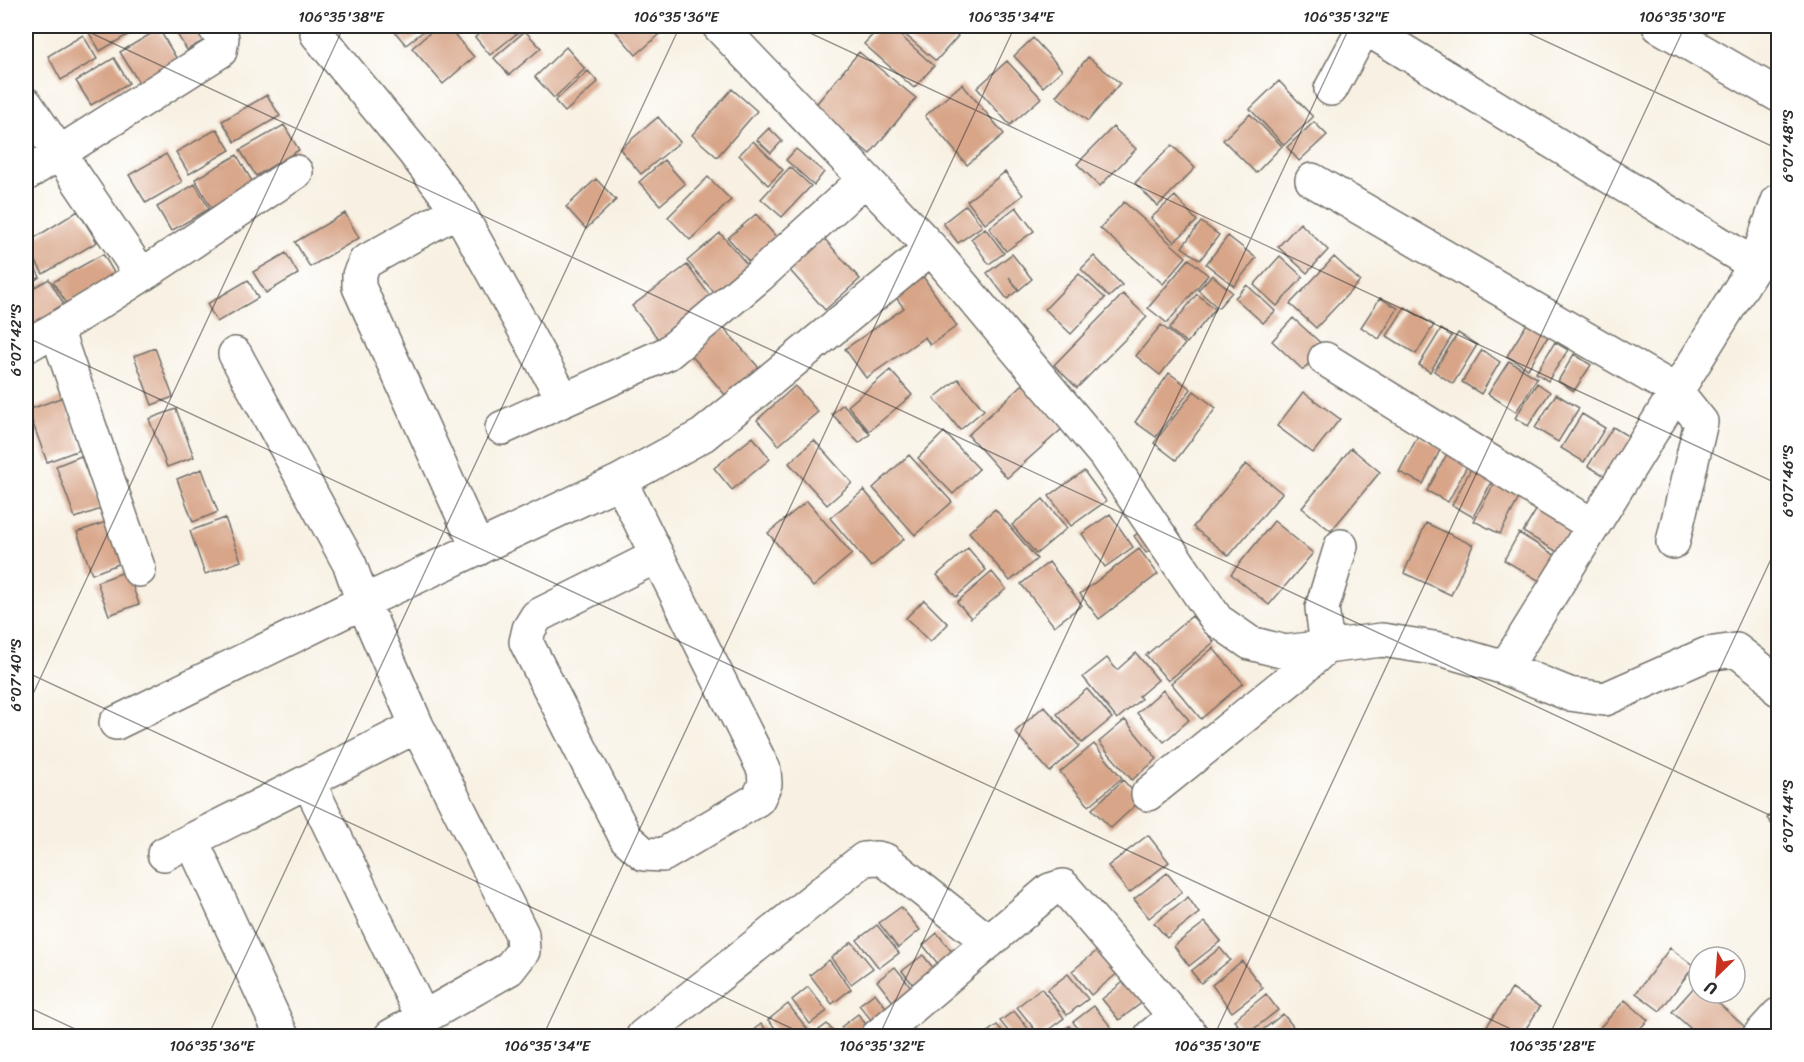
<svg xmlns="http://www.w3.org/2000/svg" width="1804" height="1062" font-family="Sriracha,sans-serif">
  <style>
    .building { fill: #d8a588 }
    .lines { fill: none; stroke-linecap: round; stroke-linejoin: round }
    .street-casing { stroke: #73706b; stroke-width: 36 }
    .street { stroke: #fff; stroke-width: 33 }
    .ticks { fill: none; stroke: #2b2b2b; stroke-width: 1.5; stroke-opacity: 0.45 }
    .neatline { fill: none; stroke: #2b2b2b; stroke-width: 2 }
    .ticks-label { font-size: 15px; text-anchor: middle; fill: #2b2b2b }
  </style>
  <rect width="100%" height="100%" fill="#fff"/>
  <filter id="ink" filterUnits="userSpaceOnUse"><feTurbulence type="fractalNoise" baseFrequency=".0167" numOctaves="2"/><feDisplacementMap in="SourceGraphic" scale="12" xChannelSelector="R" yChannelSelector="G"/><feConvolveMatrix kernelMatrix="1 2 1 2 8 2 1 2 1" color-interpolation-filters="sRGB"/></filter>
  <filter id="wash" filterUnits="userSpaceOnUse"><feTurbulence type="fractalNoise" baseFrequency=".008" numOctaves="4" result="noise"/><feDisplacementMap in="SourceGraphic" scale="24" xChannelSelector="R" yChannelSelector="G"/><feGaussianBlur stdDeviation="1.35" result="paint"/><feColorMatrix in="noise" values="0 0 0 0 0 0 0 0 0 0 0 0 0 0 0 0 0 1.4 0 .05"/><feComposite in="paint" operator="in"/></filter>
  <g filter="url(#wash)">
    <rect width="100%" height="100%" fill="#f8f1e3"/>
    <g id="blocks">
      <!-- building -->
      <path class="building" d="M97,26H143L100,51L88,31Z
        M172,26H203L210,37L187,50Z
        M390,26H430L406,45Z
        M438,26H447L474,57L443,84L412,48Z
        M489,26H524L525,27L490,55L475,37Z
        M611,26H650L659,35L636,55Z
        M881,26H890L934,66L914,88L864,44Z
        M895,26H946L958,36L936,61Z
        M159,29L178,61L139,83L120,52Z
        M525,31L541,48L509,75L494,58Z
        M83,35L97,59L61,80L48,56Z
        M1033,38L1062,70L1043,87L1014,56Z
        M566,47L585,69L554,98L535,77Z
        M859,52L916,98L870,154L813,108Z
        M1088,57L1120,83L1088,121L1056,96Z
        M114,58L129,83L91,105L76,81Z
        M1007,61L1041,98L1010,125L977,88Z
        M588,71L598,82L565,112L555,101Z
        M1279,81L1313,117L1284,145L1250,109Z
        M962,84L1004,134L967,165L925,116Z
        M732,89L757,111L717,157L692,135Z
        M267,95L280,116L235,142L222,121Z
        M1250,114L1282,146L1256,173L1223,140Z
        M658,117L680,142L641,174L620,149Z
        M1314,122L1327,135L1299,161L1287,147Z
        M284,125L299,150L256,176L240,150Z
        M1113,127L1136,149L1100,186L1077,164Z
        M769,128L782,141L771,153L757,140Z
        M217,129L230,150L189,174L176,152Z
        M753,141L783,170L768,185L739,155Z
        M1172,145L1195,168L1158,206L1135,183Z
        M796,149L824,172L814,185L786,160Z
        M166,154L182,182L146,203L129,175Z
        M237,155L253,183L211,208L195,179Z
        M664,160L685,184L660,205L639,182Z
        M790,167L811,186L782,217L761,199Z
        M1005,172L1023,195L985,224L967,201Z
        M708,177L731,200L690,240L668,217Z
        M596,179L616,200L586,229L566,207Z
        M195,184L209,209L171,231L157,207Z
        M1175,196L1197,221L1174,242L1151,218Z
        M1124,202L1186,257L1163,284L1100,228Z
        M966,205L982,226L958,243L943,223Z
        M1016,207L1034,231L1006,251L989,228Z
        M78,211L97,242L43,274L26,243Z
        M345,213L359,238L310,267L295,242Z
        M756,214L787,249L759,273L728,238Z
        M1201,222L1219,235L1200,260L1182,247Z
        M1300,223L1328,250L1307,273L1278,247Z
        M985,228L1004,253L989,264L971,239Z
        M720,233L757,276L724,304L687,261Z
        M822,236L860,279L825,310L787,267Z
        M1228,236L1256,258L1234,286L1206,264Z
        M26,252L40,277L26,286Z
        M286,253L298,274L266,293L253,272Z
        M103,254L116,276L67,304L53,282Z
        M1012,254L1032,279L1019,290L1009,277L1018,290L1007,299L987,273Z
        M1094,256L1122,285L1109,297L1081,269Z
        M1280,256L1303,277L1277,306L1254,285Z
        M1334,257L1360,281L1316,328L1290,304Z
        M1189,259L1208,275L1167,323L1148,308Z
        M687,265L714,301L660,341L632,306Z
        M1079,274L1105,298L1071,334L1045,309Z
        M922,275L957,326L930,345L925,337L866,378L845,349L904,308L894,295Z
        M1212,275L1232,292L1218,308L1198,290Z
        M49,279L69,313L26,338V292Z
        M248,280L258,298L217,322L207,304Z
        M1247,285L1275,311L1263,323L1235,298Z
        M1123,294L1147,317L1077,388L1054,365Z
        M1197,294L1215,309L1187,343L1169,329Z
        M1380,298L1398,308L1379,339L1361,327Z
        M1405,307L1434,325L1416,354L1387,336Z
        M1293,318L1324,346L1303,370L1272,341Z
        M1528,322L1549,335L1528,369L1507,356Z
        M1161,325L1185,344L1160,375L1136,356Z
        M723,327L760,369L727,397L691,355Z
        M1441,329L1452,336L1430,372L1419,365Z
        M1458,333L1477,345L1453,384L1434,371Z
        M1555,342L1568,350L1548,381L1536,373Z
        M155,348L173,397L152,405L134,356Z
        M1482,350L1500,362L1481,394L1462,382Z
        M1574,354L1591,365L1574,391L1558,381Z
        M1509,361L1537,378L1516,412L1488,394Z
        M890,370L912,395L869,431L848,406Z
        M1169,373L1191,389L1156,437L1135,422Z
        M958,379L984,410L960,430L934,398Z
        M1537,383L1550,392L1528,426L1515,418Z
        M1023,384L1063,428L1007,478L968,435Z
        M795,386L818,412L779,445L757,420Z
        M1194,391L1216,408L1176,460L1154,443Z
        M1303,392L1340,419L1313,453L1277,426Z
        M1556,394L1579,408L1558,442L1535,428Z
        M63,397L82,449L47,462L28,410Z
        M843,404L870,434L859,443L832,414Z
        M176,409L194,457L167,467L149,419Z
        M1582,414L1605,428L1584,462L1561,448Z
        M1613,427L1634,440L1610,479L1588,466Z
        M944,432L979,469L953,494L918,458Z
        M1418,436L1441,448L1423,484L1399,472Z
        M753,437L770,459L732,490L714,468Z
        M814,440L852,483L827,505L789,463Z
        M1351,448L1380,472L1331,531L1302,508Z
        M1448,452L1469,462L1448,502L1427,491Z
        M909,455L952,502L915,535L873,488Z
        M81,456L101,509L75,518L56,466Z
        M1246,464L1282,493L1229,556L1193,527Z
        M1472,467L1493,479L1473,517L1452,505Z
        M202,469L218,512L193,522L177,479Z
        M1084,471L1106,501L1071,526L1049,496Z
        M1496,480L1521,494L1500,534L1474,521Z
        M864,490L904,539L871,567L830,518Z
        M1043,499L1067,528L1036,554L1012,525Z
        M807,501L852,554L813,587L768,533Z
        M1538,507L1577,531L1563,555L1523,532Z
        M995,509L1037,559L1010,581L969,532Z
        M1110,514L1133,547L1105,567L1082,534Z
        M225,518L241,561L205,574L190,531Z
        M109,521L124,562L92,574L77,532Z
        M1274,521L1313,553L1269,605L1231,574Z
        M1426,523L1473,545L1451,595L1404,573Z
        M1147,527L1159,543L1146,553L1134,536Z
        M1519,533L1558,557L1543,583L1504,560Z
        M968,548L986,570L956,597L937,575Z
        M1139,549L1158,574L1099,619L1080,594Z
        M1049,562L1082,605L1054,626L1021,584Z
        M127,571L139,604L109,615L97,582Z
        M992,572L1006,589L971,618L957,602Z
        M924,600L948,624L930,642L906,618Z
        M1192,616L1214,642L1168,681L1146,655Z
        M1213,648L1243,683L1201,719L1171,683Z
        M1136,653L1158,680L1139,696L1141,699L1117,719L1083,677L1107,658L1117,670Z
        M1087,689L1112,718L1082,743L1057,714Z
        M1163,690L1189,720L1164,742L1137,713Z
        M1044,706L1079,746L1050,772L1015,732Z
        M1125,720L1157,759L1132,780L1099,742Z
        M1094,744L1122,778L1089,806L1060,772Z
        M1123,780L1141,800L1111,828L1092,809Z
        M1778,809V832L1767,818Z
        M1148,835L1169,862L1129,893L1108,866Z
        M1167,873L1182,892L1149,918L1134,899Z
        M1188,897L1199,913L1167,938L1154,923Z
        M901,907L920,930L898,948L879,923Z
        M1205,922L1221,941L1189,966L1174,946Z
        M877,925L899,953L879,968L857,940Z
        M937,933L960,962L946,974L923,945Z
        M852,942L873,968L851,984L831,958Z
        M1220,948L1230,960L1201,983L1191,971Z
        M1670,948L1694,966L1660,1011L1636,993Z
        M1099,949L1118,973L1091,995L1072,971Z
        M923,955L941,978L921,994L902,971Z
        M829,960L851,989L832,1004L810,975Z
        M1242,961L1263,988L1232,1012L1212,985Z
        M895,967L920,998L901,1012L877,981Z
        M1068,974L1088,999L1067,1015L1047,990Z
        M1127,979L1144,1001L1119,1020L1102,999Z
        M1697,984L1699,993H1707L1745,1027L1736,1036H1699L1672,1012Z
        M808,987L827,1011L810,1024L792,1000Z
        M1041,988L1064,1018L1040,1036L1017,1007Z
        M1512,989L1540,1007L1521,1036H1480Z
        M875,993L892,1015L877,1027L859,1005Z
        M1266,994L1278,1010L1246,1035L1234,1020Z
        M1625,1000L1648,1020L1633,1036H1601L1596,1032Z
        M788,1004L812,1035L810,1036H782L768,1020Z
        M1094,1006L1112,1028L1101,1036H1084L1073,1022Z
        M1014,1011L1034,1036H1012L1000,1021Z
        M858,1014L874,1035L873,1036H849L841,1027Z
        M1283,1014L1301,1036H1255Z
        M761,1024L771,1036H748L747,1035Z
        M827,1024L837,1036H811Z
        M997,1025L1006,1036H982Z
        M1069,1026L1078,1036H1056Z"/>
    </g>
  </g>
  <g filter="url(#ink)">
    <use href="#blocks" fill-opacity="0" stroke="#73706b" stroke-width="1.5"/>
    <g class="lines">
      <defs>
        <path id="street" d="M719,26L931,248L1105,455L1217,620L1250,643L1285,652L1382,640L1440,649L1505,668L1569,694L1605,699L1707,654L1736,650L1767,674L1778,689
          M1659,26L1778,95
          M1364,27L1755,265
          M317,34L413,151L458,210L556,386
          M1331,89L1365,26
          M26,104L141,274
          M26,174L220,51L222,38L214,26
          M1312,180L1676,391L1701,422L1673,542
          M458,210L365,262L359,275V287L478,549
          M56,329L139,570
          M26,346C119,294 207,231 296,172
          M1325,359L1592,525
          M502,428L668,353L759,276L864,180
          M620,481L764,770L765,784L758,799L663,855L644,854L626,838L526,642L529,629L537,616L657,556
          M1505,668L1755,265L1778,201
          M116,723L363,602L350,565L235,354
          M308,781L423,1018
          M1148,794L1293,677L1327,646L1322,608L1341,546
          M192,841L282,1036
          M164,854L417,726
          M391,1036L509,969L523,951L522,934L417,726L363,602L620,481L703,435L931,248
          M643,1036L864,859L877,858L885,860L989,942
          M878,1036L1050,890L1063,886L1192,1036
          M1151,1036L1174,1017
          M1759,1036L1778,1015"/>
      </defs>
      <!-- street casing -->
      <use href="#street" class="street-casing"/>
      <!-- street -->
      <use href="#street" class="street"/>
    </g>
  </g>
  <!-- ticks -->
  <path class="ticks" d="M76,26L1778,819M795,26L1778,484M1513,26L1778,149M26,337L1526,1036M26,672L808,1036M26,709L344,26M26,1006L90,1036M208,1036L680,26M543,1036L1015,26M879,1036L1350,26M1214,1036L1685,26M1549,1036L1778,544"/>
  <!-- margin -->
  <rect width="1804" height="1062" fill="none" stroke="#fff" stroke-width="66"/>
  <!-- north arrow -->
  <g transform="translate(1717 975) rotate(205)"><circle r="28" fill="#ffffff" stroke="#aaaaaa" stroke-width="1.5"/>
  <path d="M0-4.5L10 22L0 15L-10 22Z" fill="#c8321e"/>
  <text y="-9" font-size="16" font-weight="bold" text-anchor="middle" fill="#2b2b2b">U</text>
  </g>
  <rect x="33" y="33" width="1738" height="996" class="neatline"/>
  <g class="ticks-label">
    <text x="341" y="22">106°35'38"E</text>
    <text x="676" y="22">106°35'36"E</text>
    <text x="1011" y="22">106°35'34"E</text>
    <text x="1346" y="22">106°35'32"E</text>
    <text x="1682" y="22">106°35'30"E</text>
    <text transform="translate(1788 146) rotate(-90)" y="5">6°07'48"S</text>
    <text transform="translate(16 340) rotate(-90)" y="5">6°07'42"S</text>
    <text transform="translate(1788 481) rotate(-90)" y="5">6°07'46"S</text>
    <text transform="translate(16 675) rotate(-90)" y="5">6°07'40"S</text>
    <text transform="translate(1788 816) rotate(-90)" y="5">6°07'44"S</text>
    <text x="212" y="1051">106°35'36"E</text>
    <text x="547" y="1051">106°35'34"E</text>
    <text x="882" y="1051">106°35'32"E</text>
    <text x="1217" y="1051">106°35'30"E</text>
    <text x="1552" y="1051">106°35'28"E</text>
  </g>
</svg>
